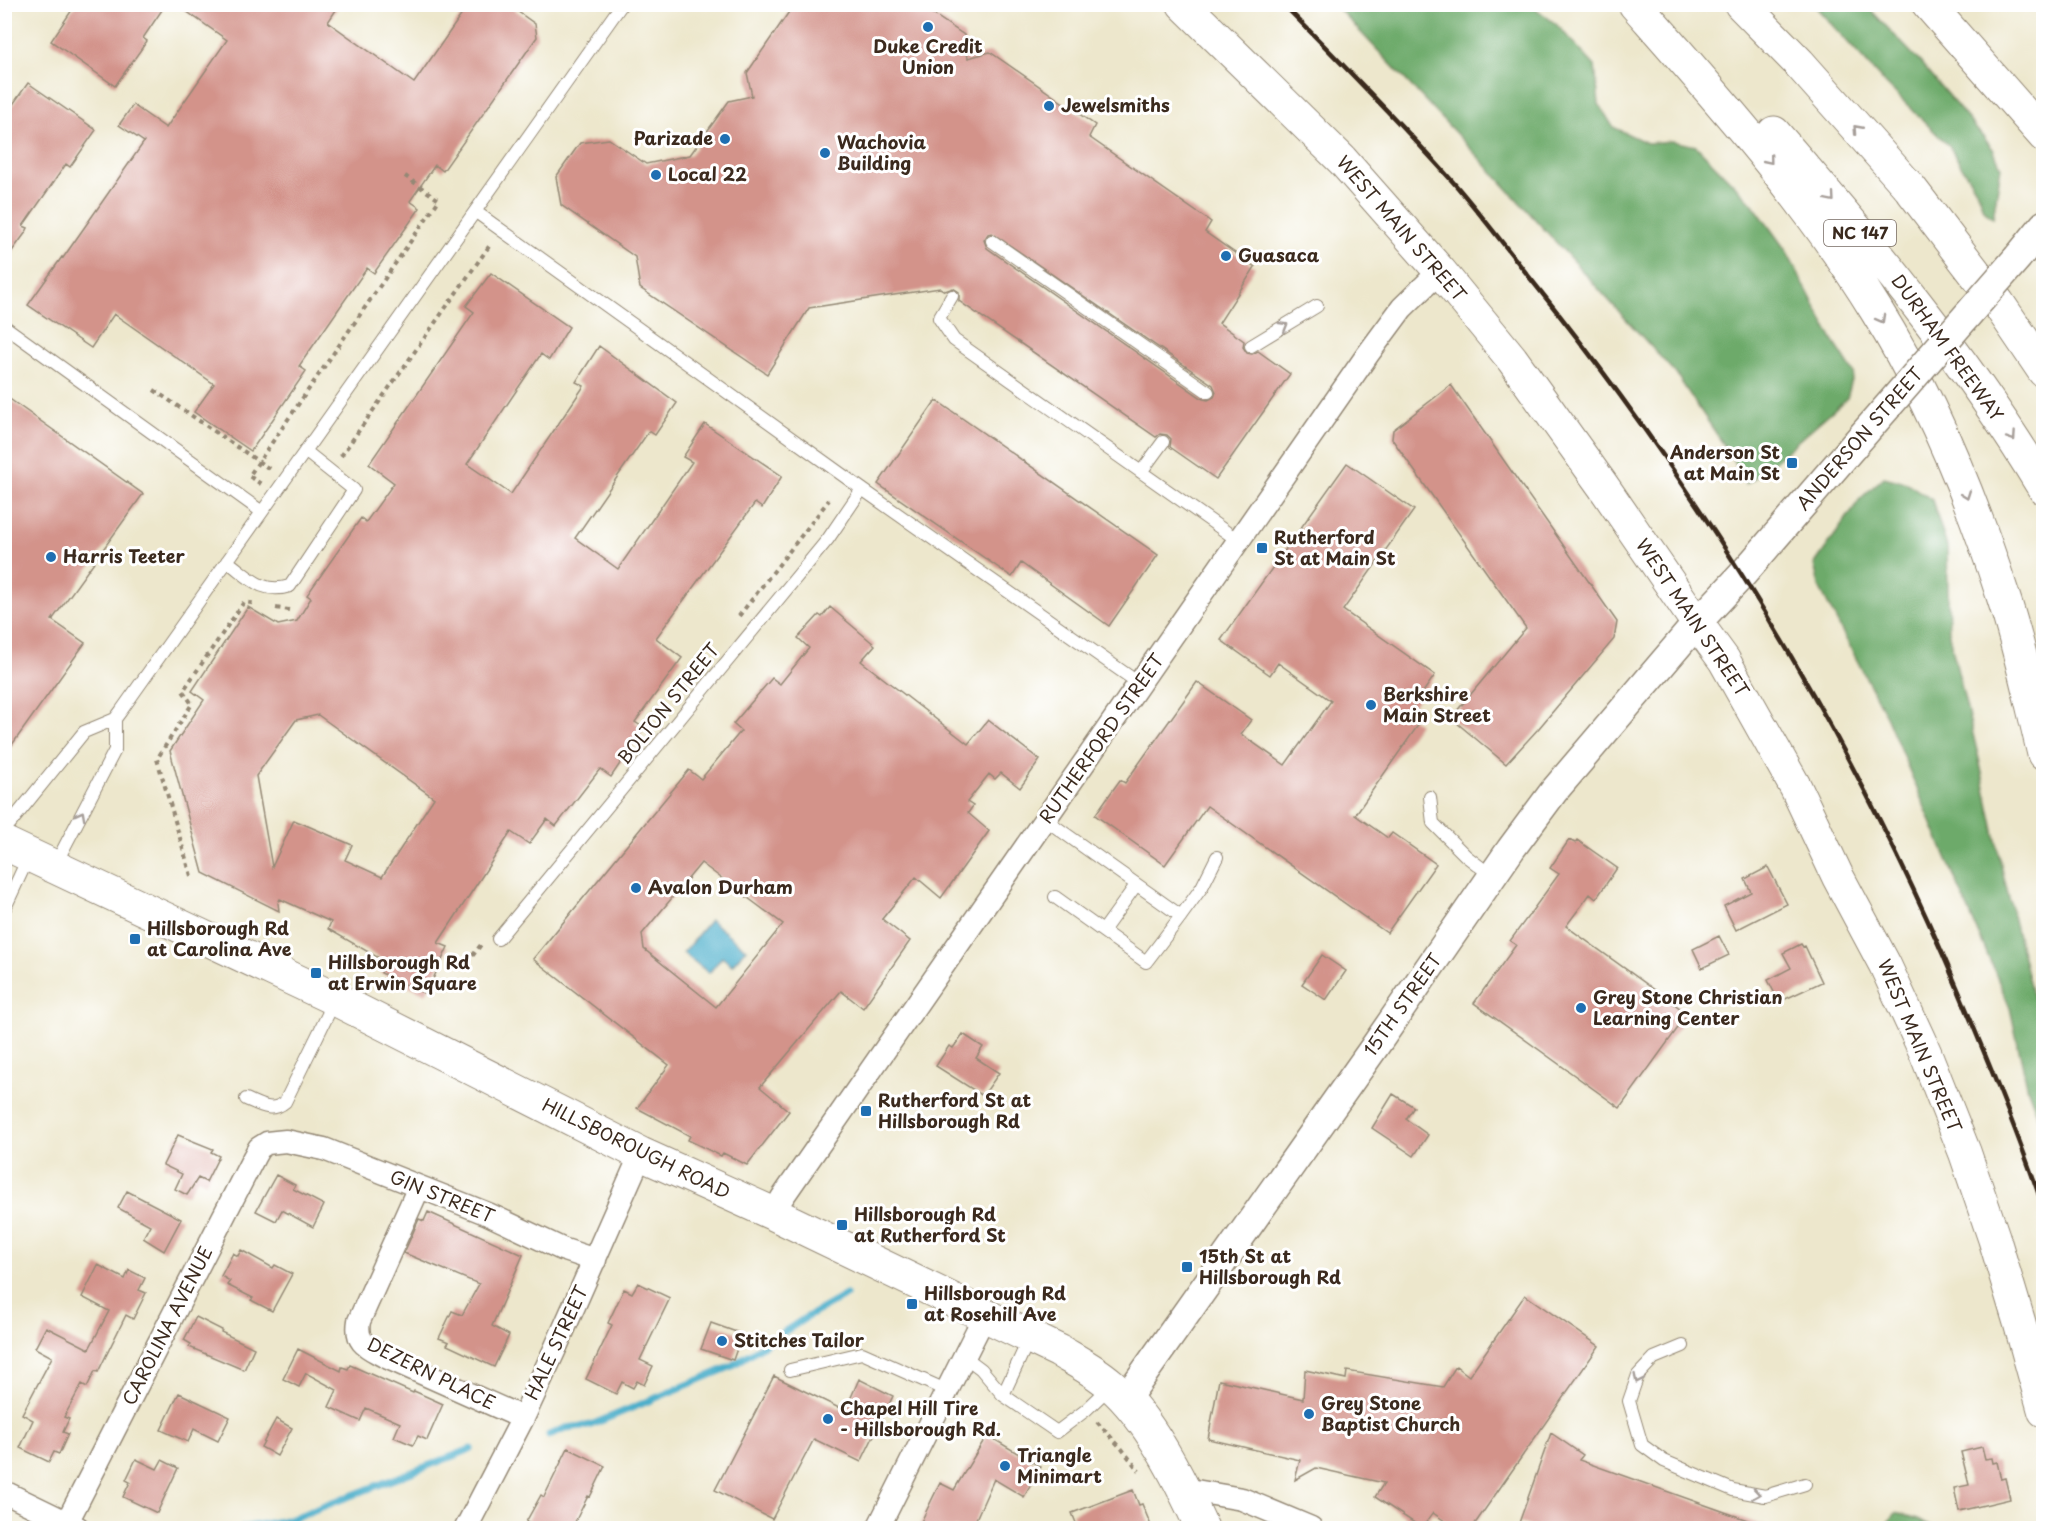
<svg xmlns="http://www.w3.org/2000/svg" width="2048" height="1533" font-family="'Playpen Sans',sans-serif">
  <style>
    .forest { fill: #6daa6a; stroke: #546a44; stroke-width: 1.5 }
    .water { fill: #4cafcb; stroke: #446c74; stroke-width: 1.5 }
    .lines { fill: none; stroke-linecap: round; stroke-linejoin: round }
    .stream { stroke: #4cafcb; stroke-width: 7 }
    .building { fill: #d3938a; fill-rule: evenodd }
    .service-casing { stroke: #948875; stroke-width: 14 }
    .minor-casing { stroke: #948875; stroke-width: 25 }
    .tertiary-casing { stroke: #948875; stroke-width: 31 }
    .secondary-casing { stroke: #948875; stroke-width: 34 }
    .primary-casing { stroke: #948875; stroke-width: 35 }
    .motorway-casing { stroke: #948875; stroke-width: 35 }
    .path { stroke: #948875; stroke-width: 4; stroke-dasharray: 4.5 4.5; stroke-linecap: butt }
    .service { stroke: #fff; stroke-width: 12 }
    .minor { stroke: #fff; stroke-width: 22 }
    .tertiary { stroke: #fff; stroke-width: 28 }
    .secondary { stroke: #fff; stroke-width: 32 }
    .primary { stroke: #fff; stroke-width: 33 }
    .motorway { stroke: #fff; stroke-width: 33 }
    .rail { stroke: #3b2a1e; stroke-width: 4.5 }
    .tertiary-bridge-casing { stroke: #948875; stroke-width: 31; stroke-linecap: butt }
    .tertiary-bridge { stroke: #fff; stroke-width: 28 }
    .oneway { stroke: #a79f9a }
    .poi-dot { fill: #1f6fb2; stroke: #fff; stroke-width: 2 }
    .labels { text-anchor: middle; stroke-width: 6; stroke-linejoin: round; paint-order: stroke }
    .shield { fill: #fff; stroke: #766a62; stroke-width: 1.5 }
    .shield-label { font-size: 16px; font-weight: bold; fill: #3b2a1e }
    .poi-label { font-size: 18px; font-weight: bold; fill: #3b2a1e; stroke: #fff; text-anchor: start }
    .street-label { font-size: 18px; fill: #3b2a1e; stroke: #fff }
  </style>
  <rect width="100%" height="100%" fill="#fff"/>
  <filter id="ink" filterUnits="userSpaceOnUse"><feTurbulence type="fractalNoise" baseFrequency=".0167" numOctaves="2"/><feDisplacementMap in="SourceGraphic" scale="12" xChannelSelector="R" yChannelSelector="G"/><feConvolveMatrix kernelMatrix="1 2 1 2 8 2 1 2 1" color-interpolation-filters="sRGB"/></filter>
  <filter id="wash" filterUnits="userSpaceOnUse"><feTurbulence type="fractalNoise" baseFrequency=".008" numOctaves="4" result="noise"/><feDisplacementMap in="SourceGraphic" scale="24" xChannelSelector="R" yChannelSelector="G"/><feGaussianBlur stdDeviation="1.35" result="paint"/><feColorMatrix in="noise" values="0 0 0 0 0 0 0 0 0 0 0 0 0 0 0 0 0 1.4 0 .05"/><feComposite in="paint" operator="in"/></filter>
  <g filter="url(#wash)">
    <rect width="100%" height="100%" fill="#ede7cc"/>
    <!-- forest -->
    <path class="forest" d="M1335,5H1531L1556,24L1595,66L1599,104L1613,127L1647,143L1672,141L1696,146L1752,203L1785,249L1834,342L1854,373L1847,398L1760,474L1746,484L1730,454L1676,374L1482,161Z
      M1814,5H1866L1920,62L1993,149L2001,167L1993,218L1983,209L1978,193L1949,146L1882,80Z
      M1884,477L1907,483L1932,500L1947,547L1949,635L1979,759L2002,869L2031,991L2043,1026V1129L2028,1090L2010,1008L1887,718L1820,589L1814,565L1860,499Z
      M1896,1513L1918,1519L1935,1528H1883Z"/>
    <!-- water -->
    <path class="water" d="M710,920L746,949L732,965L722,957L709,973L683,953Z"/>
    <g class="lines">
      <!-- stream -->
      <path class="stream" d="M549,1435L566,1428L591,1425L730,1367L807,1317L846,1295
        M243,1528L291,1519L471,1449"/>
    </g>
    <g id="blocks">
      <!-- building -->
      <path class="building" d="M76,4H166L143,38L147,41L115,86L51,41Z
        M176,4H340L328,22L414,83L469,4H507L535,24L537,37L443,171L435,165L410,201L420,208L374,273L367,268L299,366L306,371L251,451L194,412L214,384L114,314L91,348L28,305L62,257L63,258L144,142L119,125L133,105L166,128L227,40Z
        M804,4H918L964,35L968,58L990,52L1095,125L1089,137L1211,222L1205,232L1255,267L1219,323L1244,341L1243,347L1247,353L1252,354L1258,351L1290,374L1216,479L1170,447L1171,439L1167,435L1160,434L1156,437L959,301V292L953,288L945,291L940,288L809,308L767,374L640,288L635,257L561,205L556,177L580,143L609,139L646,164L690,155L729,101L752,96L747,73L793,6ZM992,233L1213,385L1216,392L1214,397L1208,400L1203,399L987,248L984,240L988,234Z
        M28,83L96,130L70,167L66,164L23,226L28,228L26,232L4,262V117Z
        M491,273L569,327L549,360L541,354L467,464L511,494L584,386L576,382L599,346L677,403L655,435L649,431L575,538L618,569L692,462L683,457L705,424L782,476L762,508L755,503L656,638L682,658L635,722L644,728L611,777L600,769L556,826L547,819L529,844L511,832L438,943L448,947L426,994L381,973L386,962L328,929L331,922L280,899L278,903L279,911L203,873L170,751L204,700L192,691L248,607L278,625L297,621L311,598L307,595L361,518L366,522L394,483L369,464L474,312L466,306ZM318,715L434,798L382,877L345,860L352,845L294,820L272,867L256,776L296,720Z
        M1451,385L1617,622L1614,639L1539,728L1506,764L1451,718L1526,628L1392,439L1393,430Z
        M4,395L143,494L52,620L85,643L4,756Z
        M936,400L1158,555L1109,626L1021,563L1012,577L878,484Z
        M1347,463L1414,510L1343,610L1435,675L1407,715L1419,724L1355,815L1388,838L1392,833L1436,864L1387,933L1207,806L1165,865L1095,815L1120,780L1125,783L1197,682L1251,720L1241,734L1285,765L1331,701L1278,663L1270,675L1221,640Z
        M830,607L875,645L861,661L968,744L988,720L1040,760L1020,788L1001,773L995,779L989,774L967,802L973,806L968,813L989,831L941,898L916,877L882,919L910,941L863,1008L841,991L760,1087L789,1111L747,1165L723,1153L721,1156L688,1140L690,1136L637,1108L669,1065L533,959L689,770L701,779L741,731L733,724L772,678L780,684L809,648L798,638L819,615L822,617ZM701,863L783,924L716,1007L644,949L642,934Z
        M1569,840L1575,843L1577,840L1617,868L1596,899L1590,894L1566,926L1688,1014L1620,1108L1474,1003L1516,945L1510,941L1559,874L1550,868Z
        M1768,867L1787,904L1736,930L1724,906L1751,892L1745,879Z
        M1719,936L1729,955L1702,968L1693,949Z
        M1801,944L1803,947L1805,946L1822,982L1779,1002L1768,980L1791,968L1783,953Z
        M1322,955L1346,971L1326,1000L1302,984Z
        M963,1034L983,1047L976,1058L999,1073L983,1096L936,1066L949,1046L953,1048Z
        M1393,1094L1414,1107L1406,1119L1428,1135L1414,1156L1372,1128Z
        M178,1135L213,1149L211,1152L219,1156L206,1182L198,1178L187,1195L175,1189L182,1174L163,1165Z
        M276,1175L295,1185L293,1189L324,1205L313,1227L282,1210L276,1221L256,1211Z
        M127,1191L181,1219L164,1251L143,1238L150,1225L118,1208Z
        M428,1212L523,1255L492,1326L509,1335L494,1367L447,1345L449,1342L439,1338L452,1311L462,1315L479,1284L404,1253L419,1219L424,1221Z
        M241,1250L273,1268L275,1265L292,1274L272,1311L251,1300L253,1298L227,1285L230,1281L221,1276L233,1253L238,1256Z
        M98,1265L125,1279L129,1270L145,1278L139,1290L146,1293L133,1319L126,1315L98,1372L95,1371L87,1387L82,1384L64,1417L69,1419L63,1432L68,1434L59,1454L54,1452L49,1462L20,1448L33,1420L22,1414L52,1357L35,1348L46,1327L89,1349L109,1311L82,1297Z
        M638,1283L670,1298L640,1360L653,1366L644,1385L637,1381L633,1388L622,1382L616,1394L586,1379L612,1325L608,1323L624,1289L632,1293Z
        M1525,1295L1599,1346L1472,1528H1455L1433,1513L1422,1528L1375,1497L1384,1483L1316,1468L1295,1480L1300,1460L1208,1439L1219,1380L1303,1399L1305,1370L1346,1379L1347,1371L1443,1387L1456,1366L1469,1376Z
        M196,1317L222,1330L221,1332L254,1348L244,1370L189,1347L191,1344L184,1340Z
        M711,1323L742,1334L733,1360L701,1349Z
        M298,1349L341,1371L342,1367L348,1369L350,1365L413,1393L414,1391L443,1404L427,1440L418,1436L413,1445L394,1437L400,1423L366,1408L360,1421L329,1407L337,1390L306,1373L299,1387L283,1379Z
        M774,1376L845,1411L859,1379L893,1396L861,1462L814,1439L772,1519L715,1490Z
        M179,1393L230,1417L218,1441L194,1429L188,1442L161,1430Z
        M276,1419L292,1428L277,1456L261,1447Z
        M1551,1433L1583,1455L1579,1460L1764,1526L1763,1528H1535L1519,1523Z
        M987,1435L1041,1467L1024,1497L994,1479L972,1528H918L940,1483L954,1490Z
        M1982,1447L1985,1459L1992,1458L1993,1463L1997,1462L2001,1479L2005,1478L2010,1499L1959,1511L1954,1488L1969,1485L1961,1452Z
        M568,1448L605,1466L590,1497L588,1496L572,1528H538L526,1522L541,1495L544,1497Z
        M136,1459L157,1469L162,1460L178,1468L157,1513L123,1497L130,1482L126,1480Z
        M1133,1490L1139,1505L1142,1504L1152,1528H1078L1072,1513Z"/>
    </g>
  </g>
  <g filter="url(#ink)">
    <use href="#blocks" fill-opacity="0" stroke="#948875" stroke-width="1.5"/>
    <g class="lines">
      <defs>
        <path id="service" d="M476,212L862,489L1140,684
          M992,241L1208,392
          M952,296L939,318L954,340L1239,541
          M4,326L262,512
          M1251,346L1317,306
          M1141,472L1163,442
          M227,561C249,577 262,595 290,586L354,490L305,451
          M1430,797L1433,823L1466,856L1492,876
          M1046,820L1181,916L1146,962L1055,897
          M4,831L84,732L115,719L121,711L622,4
          M55,865L115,750V719
          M4,910L29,856
          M1181,916L1202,887L1217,857
          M1103,931L1136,885
          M498,939L828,539L862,489
          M246,1099C260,1105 272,1113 285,1102L335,1000
          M1029,1339L1003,1395L1057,1432L1086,1410L1111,1386
          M1683,1346L1654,1358L1638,1375L1629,1401L1642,1445L1664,1461L1733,1490L1765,1496L1805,1484
          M965,1357L981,1369L1003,1395
          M790,1370L862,1353L948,1391"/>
        <path id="minor" d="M419,1187L359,1321C355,1344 368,1347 386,1357L523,1418
          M774,1214L782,1198L1368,354L1402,308L1440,271
          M1184,1489L1242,1499L1311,1528
          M4,1492L78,1528
          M64,1528L254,1157L259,1148L267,1143L276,1142L286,1141L324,1149L488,1214L562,1249L595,1260
          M466,1528L523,1418L555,1349L641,1154
          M878,1528L985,1315"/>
        <path id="tertiary" d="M2018,257L2044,225
          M1125,1400L1373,1049L1511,849L1554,791L1697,623L1742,575L1862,436"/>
        <path id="secondary" d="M1183,4L1342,160L1440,271L1512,359L1603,486L1697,623L1724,660L1796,788L1838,877L1885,965L1925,1052L1965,1153L1994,1238L2019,1321L2044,1411
          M1928,4L2044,136"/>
        <path id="primary" d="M4,843L335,999L641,1154L774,1214L1059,1351C1076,1361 1094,1370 1110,1384C1149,1417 1181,1482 1202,1528"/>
        <path id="motorway" d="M1635,4C1721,102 1808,199 1876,310C1931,398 1971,497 2003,596C2020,647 2031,701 2044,754
          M1741,4L1799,63L1910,188L1998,303L2044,371
          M1774,133C1872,245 1967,360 2044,488"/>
      </defs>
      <!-- service casing -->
      <use href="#service" class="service-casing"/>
      <!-- minor casing -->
      <use href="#minor" class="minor-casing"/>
      <!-- tertiary casing -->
      <use href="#tertiary" class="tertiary-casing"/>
      <!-- secondary casing -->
      <use href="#secondary" class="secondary-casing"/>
      <!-- primary casing -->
      <use href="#primary" class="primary-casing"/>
      <!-- motorway casing -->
      <use href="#motorway" class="motorway-casing"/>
      <!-- path -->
      <path class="path" d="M154,390L271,470
        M341,456L490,245
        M261,484L249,476L439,200L405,176
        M276,608L289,610
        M739,616L829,500
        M191,876L157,759L192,704L183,691L244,602L257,604
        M467,963L483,942
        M1097,1422L1122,1449L1139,1471"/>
      <!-- service -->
      <use href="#service" class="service"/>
      <!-- minor -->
      <use href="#minor" class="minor"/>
      <!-- tertiary -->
      <use href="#tertiary" class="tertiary"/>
      <!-- secondary -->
      <use href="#secondary" class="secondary"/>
      <!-- primary -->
      <use href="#primary" class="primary"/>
      <!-- motorway -->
      <use href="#motorway" class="motorway"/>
      <!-- rail -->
      <path class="rail" d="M1283,4C1341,63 1399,121 1453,182C1480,213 1505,246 1530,278C1713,505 1864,758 1974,1028C1999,1088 2024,1149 2044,1210"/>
      <defs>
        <path id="tertiary-bridge" d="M1862,436L2018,257"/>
      </defs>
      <!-- tertiary-bridge casing -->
      <use href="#tertiary-bridge" class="tertiary-bridge-casing"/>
      <!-- tertiary-bridge -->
      <use href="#tertiary-bridge" class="tertiary-bridge"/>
    </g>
    <!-- one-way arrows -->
    <defs><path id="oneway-chevron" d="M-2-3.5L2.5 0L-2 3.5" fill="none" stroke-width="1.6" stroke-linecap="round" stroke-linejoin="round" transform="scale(1.5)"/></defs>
    <g class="oneway">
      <use href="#oneway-chevron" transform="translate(1857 129) rotate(-132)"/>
      <use href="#oneway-chevron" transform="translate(1769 160) rotate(51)"/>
      <use href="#oneway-chevron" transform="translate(1831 198) rotate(49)"/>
      <use href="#oneway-chevron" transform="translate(1881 319) rotate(61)"/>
      <use href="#oneway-chevron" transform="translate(1284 326) rotate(-31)"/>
      <use href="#oneway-chevron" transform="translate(2012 437) rotate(56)"/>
      <use href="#oneway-chevron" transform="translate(1966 495) rotate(70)"/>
      <use href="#oneway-chevron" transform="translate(81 815) rotate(-62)"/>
      <use href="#oneway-chevron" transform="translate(1638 1379) rotate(115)"/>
      <use href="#oneway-chevron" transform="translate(1756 1494) rotate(9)"/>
    </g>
  </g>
  <!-- markers -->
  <g class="poi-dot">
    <circle cx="928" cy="27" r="6"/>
    <circle cx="1049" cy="106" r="6"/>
    <circle cx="725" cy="139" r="6"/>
    <circle cx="825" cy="153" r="6"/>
    <circle cx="656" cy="175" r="6"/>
    <circle cx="1226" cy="256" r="6"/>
    <rect x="1786" y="457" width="12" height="12" rx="3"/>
    <rect x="1256" y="542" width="12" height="12" rx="3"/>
    <circle cx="51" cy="557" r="6"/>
    <circle cx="1371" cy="705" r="6"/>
    <circle cx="636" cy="888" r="6"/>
    <rect x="129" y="933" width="12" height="12" rx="3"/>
    <rect x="310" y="967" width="12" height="12" rx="3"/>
    <circle cx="1581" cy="1008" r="6"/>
    <rect x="860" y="1105" width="12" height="12" rx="3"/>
    <rect x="836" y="1219" width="12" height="12" rx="3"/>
    <rect x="1181" y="1261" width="12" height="12" rx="3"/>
    <rect x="906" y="1298" width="12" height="12" rx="3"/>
    <circle cx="722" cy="1341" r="6"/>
    <circle cx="1309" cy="1414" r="6"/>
    <circle cx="828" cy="1419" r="6"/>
    <circle cx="1005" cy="1466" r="6"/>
  </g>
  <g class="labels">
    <!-- shield labels -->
    <rect class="shield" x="1824" y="220" width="72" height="26" rx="4.5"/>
    <g class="shield-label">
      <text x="1860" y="239">NC 147</text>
    </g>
    <!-- poi labels -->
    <g class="poi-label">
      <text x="928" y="53" text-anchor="middle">Duke Credit<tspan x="928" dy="21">Union</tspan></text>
      <text x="1061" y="112">Jewelsmiths</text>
      <text x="713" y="145" text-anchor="end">Parizade</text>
      <text x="837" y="149">Wachovia<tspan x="837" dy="21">Building</tspan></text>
      <text x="668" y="181">Local 22</text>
      <text x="1238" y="262">Guasaca</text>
      <text x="1780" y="459" text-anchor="end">Anderson St<tspan x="1780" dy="21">at Main St</tspan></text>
      <text x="1274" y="544">Rutherford<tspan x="1274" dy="21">St at Main St</tspan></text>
      <text x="63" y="563">Harris Teeter</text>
      <text x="1383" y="701">Berkshire<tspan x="1383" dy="21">Main Street</tspan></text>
      <text x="648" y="894">Avalon Durham</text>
      <text x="147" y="935">Hillsborough Rd<tspan x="147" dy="21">at Carolina Ave</tspan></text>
      <text x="328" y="969">Hillsborough Rd<tspan x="328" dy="21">at Erwin Square</tspan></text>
      <text x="1593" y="1004">Grey Stone Christian<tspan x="1593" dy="21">Learning Center</tspan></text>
      <text x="878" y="1107">Rutherford St at<tspan x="878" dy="21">Hillsborough Rd</tspan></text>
      <text x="854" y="1221">Hillsborough Rd<tspan x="854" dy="21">at Rutherford St</tspan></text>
      <text x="1199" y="1263">15th St at<tspan x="1199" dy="21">Hillsborough Rd</tspan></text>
      <text x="924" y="1300">Hillsborough Rd<tspan x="924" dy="21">at Rosehill Ave</tspan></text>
      <text x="734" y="1347">Stitches Tailor</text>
      <text x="1321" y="1410">Grey Stone<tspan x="1321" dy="21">Baptist Church</tspan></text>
      <text x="840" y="1415">Chapel Hill Tire<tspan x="840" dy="21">- Hillsborough Rd.</tspan></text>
      <text x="1017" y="1462">Triangle<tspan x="1017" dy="21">Minimart</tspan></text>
    </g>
    <!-- street labels -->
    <g class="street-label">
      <text transform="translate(1401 229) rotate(49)" y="6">WEST MAIN STREET</text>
      <text transform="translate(1947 348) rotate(54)" y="6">DURHAM FREEWAY</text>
      <text transform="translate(1860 439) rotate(-49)" y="6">ANDERSON STREET</text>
      <text transform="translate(1692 618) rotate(56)" y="6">WEST MAIN STREET</text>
      <text transform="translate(669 704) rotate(-51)" y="6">BOLTON STREET</text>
      <text transform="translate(1102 739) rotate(-55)" y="6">RUTHERFORD STREET</text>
      <text transform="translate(1403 1005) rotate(-55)" y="6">15TH STREET</text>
      <text transform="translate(1919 1046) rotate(67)" y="6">WEST MAIN STREET</text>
      <text transform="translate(636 1149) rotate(26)" y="6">HILLSBOROUGH ROAD</text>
      <text transform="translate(442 1197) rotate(22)" y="6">GIN STREET</text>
      <text transform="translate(168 1326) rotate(-63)" y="6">CAROLINA AVENUE</text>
      <text transform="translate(557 1343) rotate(-65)" y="6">HALE STREET</text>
      <text transform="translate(431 1374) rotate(26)" y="6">DEZERN PLACE</text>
    </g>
  </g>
  <!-- margin -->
  <rect width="2048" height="1533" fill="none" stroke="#fff" stroke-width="24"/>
</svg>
